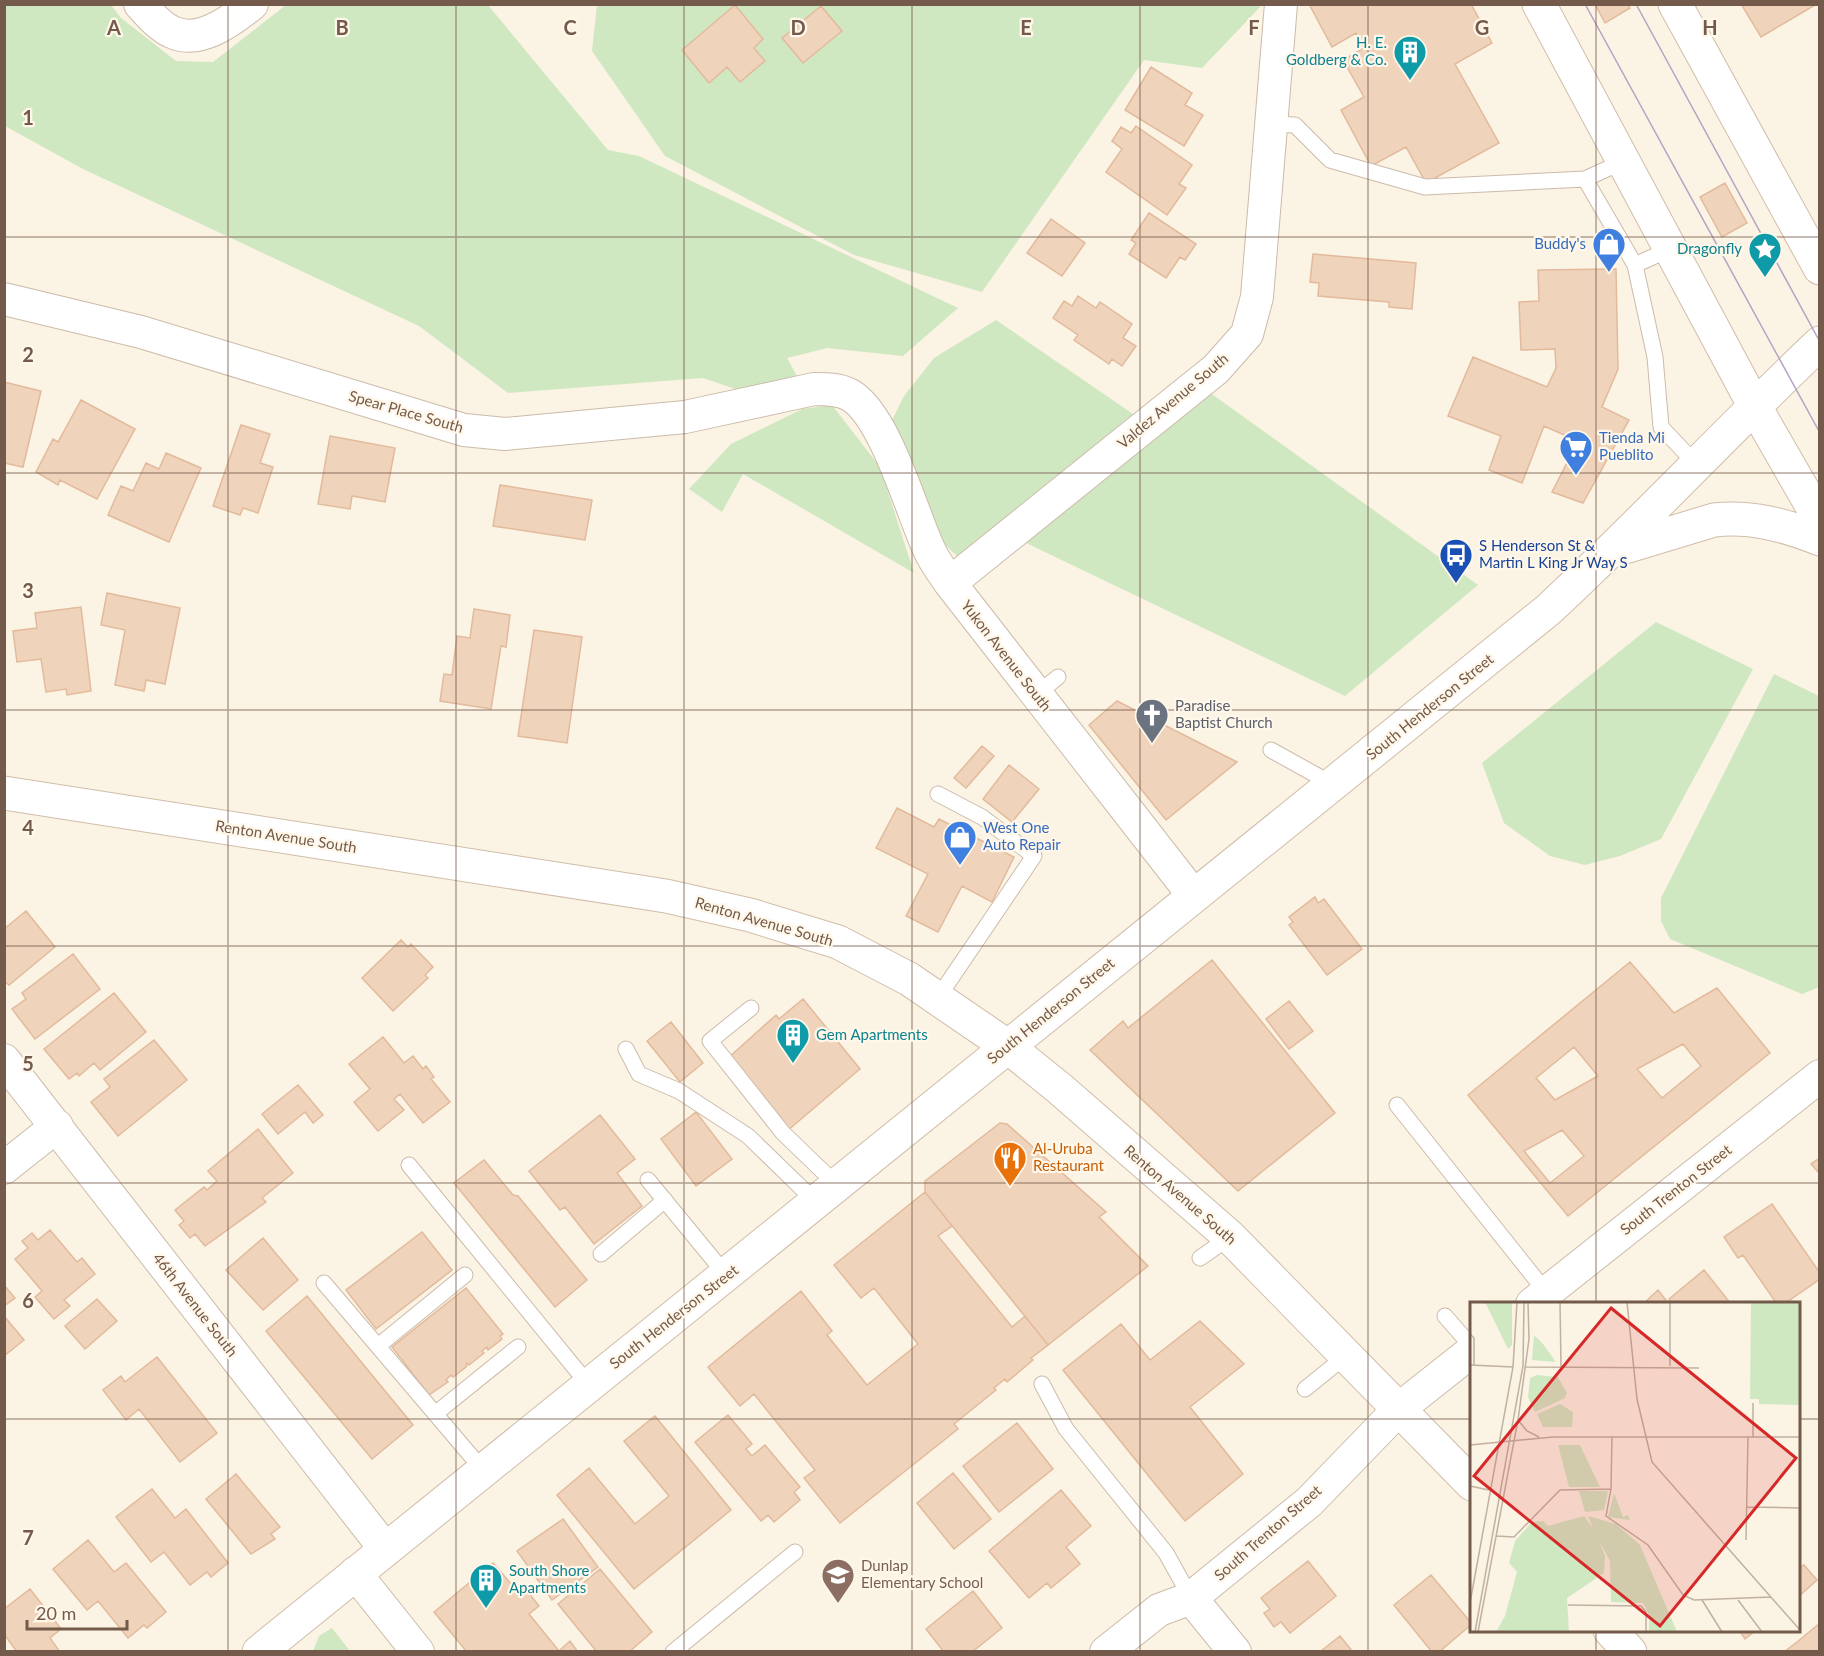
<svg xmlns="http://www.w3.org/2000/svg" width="1824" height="1656" font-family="Lato,sans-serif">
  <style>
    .green { fill: #d0e8c2 }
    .building { fill: #f0d3bb; stroke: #e2ba9c; stroke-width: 1.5; fill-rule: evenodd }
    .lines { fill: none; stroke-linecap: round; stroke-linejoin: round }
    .lane-casing { stroke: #cba; stroke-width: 17 }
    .street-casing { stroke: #cba; stroke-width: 34 }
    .secondary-casing { stroke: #d1bdaa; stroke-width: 35 }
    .lane { stroke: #fff; stroke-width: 15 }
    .street { stroke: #fff; stroke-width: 32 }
    .secondary { stroke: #fff; stroke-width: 33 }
    .tram { stroke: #b6a2c4; stroke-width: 1.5 }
    .grid { fill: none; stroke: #735a4a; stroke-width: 1.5; stroke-opacity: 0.55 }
    .labels { text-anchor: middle; stroke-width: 4.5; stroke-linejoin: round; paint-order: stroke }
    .culture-label { font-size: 15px; fill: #0d838f; stroke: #fff7e9; text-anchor: end }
    .shop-label { font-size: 15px; fill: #366cbe; stroke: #fff7e9; text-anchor: start }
    .street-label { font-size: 15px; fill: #735a4a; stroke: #fff7e9 }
    .transit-label { font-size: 15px; fill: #164399; stroke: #fff7e9; text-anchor: start }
    .worship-label { font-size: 15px; fill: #5b616d; stroke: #fff7e9; text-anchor: start }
    .food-label { font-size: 15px; fill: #c56008; stroke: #fff7e9; text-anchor: start }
    .education-label { font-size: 15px; fill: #785e54; stroke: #fff7e9; text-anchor: start }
    .inset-road { fill: none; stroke: #c1b1a1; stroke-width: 1.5 }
    .view { fill: #d62828; fill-opacity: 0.15; stroke: #d62828; stroke-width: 3 }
    .inset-edge { fill: none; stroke: #735a4a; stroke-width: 3 }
    .grid-label { font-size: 20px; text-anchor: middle; font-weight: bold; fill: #735a4a; stroke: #fff7e9; stroke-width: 4.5; stroke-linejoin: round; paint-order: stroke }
  </style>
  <rect width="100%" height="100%" fill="#fbf3e3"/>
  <!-- green -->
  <path class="green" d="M5,5H111L121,18L176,61L213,62L286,5H488L608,150L639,156L958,308L903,356L827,348L787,358L797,376L753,395L703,378L508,393L419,326L83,169L5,126Z
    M597,5H1262L1202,68L1144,60L982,292L854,255L665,156L592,51Z
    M996,320L1133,414L957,556L938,538L891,422L904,396L934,358Z
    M1209,392L1478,585L1345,696L1022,541Z
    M832,405L880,467L914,573L743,474L722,512L689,489L731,444L802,409Z
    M1656,622L1753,669L1661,839L1620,856L1585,865L1550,856L1504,823L1482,763Z
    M1774,674L1819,696V987L1802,994L1670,939L1661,921V898Z
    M332,1628L350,1651H313L319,1636Z"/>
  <!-- building -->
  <path class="building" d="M1309,4H1471L1492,43L1455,64L1499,143L1426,183L1406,147L1371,166L1341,110L1364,97L1343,60L1364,48L1356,33L1332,47Z
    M1595,4H1627L1630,8L1605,23Z
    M1741,4H1815V5L1761,37Z
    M735,5L763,39L754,48L765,61L740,82L727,67L709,83L682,50Z
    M821,6L842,31L803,63L782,38Z
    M1151,67L1192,93L1185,105L1203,115L1184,146L1125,110Z
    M1136,126L1192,165L1179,184L1186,188L1167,215L1106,172L1122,149L1112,141L1121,127L1131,133Z
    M1725,183L1747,223L1722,237L1700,197Z
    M1149,213L1196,244L1185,260L1180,257L1166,278L1129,254L1136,243L1131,240Z
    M1051,219L1085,243L1062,276L1027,253Z
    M1313,254L1416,263L1412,309L1389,307V302L1318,296L1319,283L1310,282Z
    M1616,269L1618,369L1602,407L1629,420L1583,503L1552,492L1578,441L1544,426L1522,483L1489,470L1501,436L1448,416L1473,357L1547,387L1556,368L1555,349L1521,350L1519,302L1539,301L1538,270Z
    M1078,296L1096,308L1100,302L1132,324L1123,338L1136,346L1122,366L1112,359L1109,364L1074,340L1078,335L1053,318L1064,301L1072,306Z
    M4,382L41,391L23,467L4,463Z
    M81,400L135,429L97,499L60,480L58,485L36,472L53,439L58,442Z
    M241,425L270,434L260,463L273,467L258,513L243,508L240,515L213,506Z
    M330,436L395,448L385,502L352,496L350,509L318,504Z
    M166,453L201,468L169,542L108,515L121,486L133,491L146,463L159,469Z
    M500,485L592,500L585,540L493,526Z
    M107,593L180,608L165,684L146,680L144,691L115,685L125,630L101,625Z
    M81,607L91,691L67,695L66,689L46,692L41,659L17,662L13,631L37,628L35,613Z
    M474,609L510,615L506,647L501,646L491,709L440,701L444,674L452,675L457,636L470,638Z
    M534,630L582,637L567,743L518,736Z
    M1117,701L1237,762L1166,820L1089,725Z
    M982,746L994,756L966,788L954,778Z
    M1009,765L1039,789L1012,822L983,799Z
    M897,808L934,827L939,819L1014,857L992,902L962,886L938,932L906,916L928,874L876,848Z
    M1315,897L1318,903L1324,899L1362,949L1327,975L1289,925L1293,922L1289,917Z
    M26,911L55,947L9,985L4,981V929Z
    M401,940L408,947L411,944L433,967L425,975L428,978L393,1011L362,978Z
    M73,954L100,989L35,1039L12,1009L26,999L22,993Z
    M1212,960L1335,1113L1238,1191L1090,1050L1123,1021L1128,1028Z
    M1630,962L1674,1013L1717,988L1770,1053L1568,1216L1468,1095ZM1683,1044L1701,1066L1662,1098L1637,1069ZM1574,1047L1598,1076L1555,1100L1536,1078ZM1562,1130L1584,1156L1550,1183L1524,1151Z
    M114,993L146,1032L100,1070L94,1063L79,1076L77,1073L69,1079L44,1049Z
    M803,999L860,1069L787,1131L727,1059L776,1015L779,1019Z
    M1289,1001L1313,1031L1289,1049L1266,1019Z
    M671,1022L703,1063L680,1082L647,1041Z
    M383,1037L404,1063L413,1056L423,1069L426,1066L434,1077L431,1079L450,1102L423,1123L400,1094L394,1099L404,1110L378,1131L354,1102L370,1089L349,1064Z
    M154,1040L187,1080L118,1136L91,1102L110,1087L104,1079Z
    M298,1085L323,1115L313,1123L305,1112L278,1134L262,1114Z
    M696,1112L732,1159L696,1186L661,1139Z
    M600,1115L635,1159L617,1173L642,1206L594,1244L565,1207L560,1210L529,1171Z
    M1000,1123L1007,1124L1106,1212L1099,1217L1148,1266L1048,1345L925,1192V1181Z
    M258,1129L293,1173L262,1198L266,1202L205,1246L195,1234L190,1238L179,1225L184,1221L175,1210L204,1187L207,1190L217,1181L208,1171Z
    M1820,1158V1174L1811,1164Z
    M484,1160L513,1195L518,1196L587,1280L555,1307L454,1183Z
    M925,1192L952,1226L938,1236L1012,1327L1025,1316L1048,1345L1031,1358L1033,1360L1007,1382L1005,1379L994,1388L996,1390L954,1424L958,1429L840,1523L804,1478L815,1470L754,1394L740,1406L708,1367L801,1291L832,1331L827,1335L867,1385L918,1344L874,1288L861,1298L834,1265Z
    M1772,1204L1820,1273V1279L1784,1304H1777L1743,1255L1738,1258L1724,1237Z
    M50,1230L77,1262L82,1258L95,1274L64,1300L70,1306L54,1319L35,1297L42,1291L15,1259L28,1248L22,1241L32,1233L38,1240Z
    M422,1232L452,1270L376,1329L346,1290Z
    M263,1238L298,1280L263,1310L226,1270Z
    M1704,1270L1731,1304H1673L1669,1299Z
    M4,1285L15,1298L4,1306Z
    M466,1288L503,1334L500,1336L502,1339L488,1350L487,1347L482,1351L484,1353L469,1365L467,1363L466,1367L453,1377L451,1375L446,1380L448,1382L429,1395L392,1347Z
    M1658,1290L1669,1304H1643Z
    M307,1296L413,1425L372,1459L266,1331Z
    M97,1299L117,1321L85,1349L65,1326Z
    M4,1316L24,1340L4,1356Z
    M1200,1321L1244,1364L1190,1407L1243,1474L1185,1521L1063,1370L1121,1324L1150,1360Z
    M157,1357L217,1433L180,1462L139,1409L126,1420L103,1390L121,1376L125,1382Z
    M728,1415L752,1444L746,1449L752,1456L765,1445L800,1487L794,1492L800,1500L774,1522L768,1515L761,1521L695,1442Z
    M655,1416L731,1510L634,1589L557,1495L589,1468L635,1524L669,1496L624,1441Z
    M1017,1423L1053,1469L999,1512L963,1466Z
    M953,1473L991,1519L954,1549L917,1503Z
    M236,1474L280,1527L271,1534L275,1539L251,1554L206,1499Z
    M152,1489L175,1518L186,1509L228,1563L211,1577L207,1572L190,1585L164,1552L151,1562L116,1517Z
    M1061,1490L1091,1526L1066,1547L1080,1564L1051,1588L1047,1583L1029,1598L989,1551Z
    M563,1519L598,1567L552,1600L517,1551Z
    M88,1540L114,1572L126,1563L166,1612L147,1628L144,1625L128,1638L98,1601L87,1610L53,1569Z
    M1308,1561L1336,1596L1290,1633L1281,1622L1274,1627L1264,1613L1270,1609L1261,1598Z
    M493,1563L518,1592L524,1587L539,1606L529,1614L559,1651L570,1641L578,1652H467L434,1612Z
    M1804,1565L1817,1580L1798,1597V1569Z
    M600,1569L652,1632L629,1652H597L558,1604Z
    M1431,1575L1472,1624L1439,1652H1432L1394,1605Z
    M30,1589L61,1629L50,1638L60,1652H17L4,1634V1609Z
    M973,1591L1002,1628L972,1652H944L926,1629Z
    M1820,1623V1652H1784L1797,1642Z
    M1739,1630H1756L1745,1639Z
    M1340,1636L1353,1652H1322L1321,1651Z"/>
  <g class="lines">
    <defs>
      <path id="lane" d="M1271,124L1295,125L1330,160L1425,187L1585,179L1622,162
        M1585,179L1635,265
        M1670,249L1635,265L1655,357L1661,427L1696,464
        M1036,695L1058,677
        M1271,750L1334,785
        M937,999L1034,856L982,817L938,794
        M751,1008L710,1041L783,1133L838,1186
        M626,1049L639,1074L679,1091L748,1136L817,1203
        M1397,1105L1546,1292
        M409,1165L588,1384
        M648,1180L726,1275
        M601,1254L665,1200
        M1200,1258L1230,1237
        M324,1283L483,1470
        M1445,1316L1472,1347
        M378,1346L465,1275
        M1042,1384L1066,1429L1166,1553L1191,1598
        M1305,1389L1347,1355
        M435,1414L518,1347
        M673,1652L795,1552"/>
      <path id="street" d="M140,4C149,14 160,27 172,32C199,45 231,21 252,4
        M4,299L141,332L464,430L505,434L685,417L814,389C825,389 839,389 850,395C885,415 911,510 928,547C933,560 942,571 950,583L1194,896
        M950,583L1216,369L1247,334L1257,297L1281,4
        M4,1060L386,1550
        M4,1168L57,1126
        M1532,1304L1820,1076
        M355,1573L418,1652
        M1191,1598L1235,1652
        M1106,1652L1159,1610L1191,1598L1309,1502L1400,1408L1472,1351"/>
      <path id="secondary" d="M1539,4L1754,405L1820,520
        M1675,4L1820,268
        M1615,550L1714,520C1751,516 1785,525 1820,539
        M4,793L666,896L750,915L838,942L909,979L1007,1046L1059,1088L1230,1237L1472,1484
        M1610,1630L1630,1652
        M259,1652L1548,610C1641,524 1727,431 1820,343"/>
    </defs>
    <!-- lane casing -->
    <use href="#lane" class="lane-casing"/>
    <!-- street casing -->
    <use href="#street" class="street-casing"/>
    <!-- secondary casing -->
    <use href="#secondary" class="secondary-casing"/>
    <!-- lane -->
    <use href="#lane" class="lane"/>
    <!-- street -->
    <use href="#street" class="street"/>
    <!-- secondary -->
    <use href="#secondary" class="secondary"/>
    <!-- tram -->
    <path class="tram" d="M1585,4L1820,433
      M1636,4L1820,342"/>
  </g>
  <!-- grid -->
  <path class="grid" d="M228,4V1652M456,4V1652M684,4V1652M912,4V1652M1140,4V1652M1368,4V1652M1596,4V1304M4,237H1820M4,473H1820M4,710H1820M4,946H1820M4,1183H1820M4,1419H1472M1798,1419H1820M1596,1630V1652"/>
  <!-- icons -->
  <defs>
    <symbol id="building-pin" viewBox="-11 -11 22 30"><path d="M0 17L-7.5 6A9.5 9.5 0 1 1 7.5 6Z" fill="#0f9aa8" stroke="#fff7e9"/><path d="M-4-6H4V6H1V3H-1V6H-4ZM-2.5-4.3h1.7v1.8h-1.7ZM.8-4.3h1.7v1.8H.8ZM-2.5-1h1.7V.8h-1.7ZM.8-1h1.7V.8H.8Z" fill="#fff"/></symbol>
    <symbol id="shop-pin" viewBox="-11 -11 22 30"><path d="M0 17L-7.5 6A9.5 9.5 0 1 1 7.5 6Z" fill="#3f7fe0" stroke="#fff7e9"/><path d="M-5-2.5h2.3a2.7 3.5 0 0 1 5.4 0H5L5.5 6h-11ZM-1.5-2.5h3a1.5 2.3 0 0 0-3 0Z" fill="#fff"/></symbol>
    <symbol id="sight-pin" viewBox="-11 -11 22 30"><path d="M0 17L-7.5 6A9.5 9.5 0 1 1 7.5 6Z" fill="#0f9aa8" stroke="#fff7e9"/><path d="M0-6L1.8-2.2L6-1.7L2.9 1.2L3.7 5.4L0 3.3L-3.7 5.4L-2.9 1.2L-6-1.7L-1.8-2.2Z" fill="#fff"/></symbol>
    <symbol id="supermarket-pin" viewBox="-11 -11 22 30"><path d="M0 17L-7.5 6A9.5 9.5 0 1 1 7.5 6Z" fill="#3f7fe0" stroke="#fff7e9"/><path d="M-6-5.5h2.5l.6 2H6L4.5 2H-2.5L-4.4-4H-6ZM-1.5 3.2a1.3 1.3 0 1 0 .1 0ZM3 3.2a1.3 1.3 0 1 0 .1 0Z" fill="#fff"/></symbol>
    <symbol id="bus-pin" viewBox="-11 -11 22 30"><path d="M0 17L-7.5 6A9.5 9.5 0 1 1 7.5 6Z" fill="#1a4fb4" stroke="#fff7e9"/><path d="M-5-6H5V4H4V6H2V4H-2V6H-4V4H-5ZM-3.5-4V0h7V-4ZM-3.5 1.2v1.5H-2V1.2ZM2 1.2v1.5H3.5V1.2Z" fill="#fff"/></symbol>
    <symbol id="church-pin" viewBox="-11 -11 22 30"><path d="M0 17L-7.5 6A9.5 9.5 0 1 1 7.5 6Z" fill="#6b7280" stroke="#fff7e9"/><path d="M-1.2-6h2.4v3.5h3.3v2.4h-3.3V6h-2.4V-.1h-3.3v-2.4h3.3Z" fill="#fff"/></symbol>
    <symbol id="restaurant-pin" viewBox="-11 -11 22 30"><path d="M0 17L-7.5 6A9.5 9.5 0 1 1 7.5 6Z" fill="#e8710a" stroke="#fff7e9"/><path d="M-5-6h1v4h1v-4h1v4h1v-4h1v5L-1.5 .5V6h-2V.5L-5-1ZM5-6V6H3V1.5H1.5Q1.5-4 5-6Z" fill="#fff"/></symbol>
    <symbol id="school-pin" viewBox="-11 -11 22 30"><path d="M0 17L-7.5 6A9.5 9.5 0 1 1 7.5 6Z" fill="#8d6e63" stroke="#fff7e9"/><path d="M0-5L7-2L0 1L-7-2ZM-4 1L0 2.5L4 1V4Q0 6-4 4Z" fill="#fff"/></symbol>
  </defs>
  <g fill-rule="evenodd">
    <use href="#building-pin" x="1391" y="33" width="38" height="52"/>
    <use href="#shop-pin" x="1590" y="225" width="38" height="52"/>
    <use href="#sight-pin" x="1746" y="230" width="38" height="52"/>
    <use href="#supermarket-pin" x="1557" y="428" width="38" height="52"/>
    <use href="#bus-pin" x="1437" y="536" width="38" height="52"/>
    <use href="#church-pin" x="1133" y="696" width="38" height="52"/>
    <use href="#shop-pin" x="941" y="818" width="38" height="52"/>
    <use href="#building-pin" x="774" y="1016" width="38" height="52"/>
    <use href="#restaurant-pin" x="991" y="1139" width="38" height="52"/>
    <use href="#school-pin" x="819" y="1556" width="38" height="52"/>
    <use href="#building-pin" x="467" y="1561" width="38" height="52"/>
  </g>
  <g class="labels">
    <!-- culture labels -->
    <g class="culture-label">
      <text x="1387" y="48">H. E.<tspan x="1387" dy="17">Goldberg &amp; Co.</tspan></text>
      <text x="1742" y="254">Dragonfly</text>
      <text x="816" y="1040" text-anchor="start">Gem Apartments</text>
      <text x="509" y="1576" text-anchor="start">South Shore<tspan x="509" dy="17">Apartments</tspan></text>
    </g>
    <!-- shop labels -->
    <g class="shop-label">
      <text x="1586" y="249" text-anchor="end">Buddy's</text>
      <text x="1599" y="443">Tienda Mi<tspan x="1599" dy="17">Pueblito</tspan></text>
      <text x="983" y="833">West One<tspan x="983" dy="17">Auto Repair</tspan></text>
    </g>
    <!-- street labels -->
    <g class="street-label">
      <text transform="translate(1173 401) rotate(-40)" y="5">Valdez Avenue South</text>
      <text transform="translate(406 412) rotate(16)" y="5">Spear Place South</text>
      <text transform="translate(1006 656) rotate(52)" y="5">Yukon Avenue South</text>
      <text transform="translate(1430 707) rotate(-39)" y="5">South Henderson Street</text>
      <text transform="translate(286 837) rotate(9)" y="5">Renton Avenue South</text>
      <text transform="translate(764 922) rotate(16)" y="5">Renton Avenue South</text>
      <text transform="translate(1051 1011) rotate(-39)" y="5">South Henderson Street</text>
      <text transform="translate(1676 1190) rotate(-38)" y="5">South Trenton Street</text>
      <text transform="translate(1180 1195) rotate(41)" y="5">Renton Avenue South</text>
      <text transform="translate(195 1305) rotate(52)" y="5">46th Avenue South</text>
      <text transform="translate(674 1317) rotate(-38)" y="5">South Henderson Street</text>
      <text transform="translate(1268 1533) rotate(-41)" y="5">South Trenton Street</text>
    </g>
    <!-- transit labels -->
    <g class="transit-label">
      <text x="1479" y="551">S Henderson St &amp;<tspan x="1479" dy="17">Martin L King Jr Way S</tspan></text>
    </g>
    <!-- worship labels -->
    <g class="worship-label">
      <text x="1175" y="711">Paradise<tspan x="1175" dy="17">Baptist Church</tspan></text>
    </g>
    <!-- food labels -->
    <g class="food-label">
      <text x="1033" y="1154">Al-Uruba<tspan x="1033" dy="17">Restaurant</tspan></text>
    </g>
    <!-- education labels -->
    <g class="education-label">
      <text x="861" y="1571">Dunlap<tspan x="861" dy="17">Elementary School</tspan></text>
    </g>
  </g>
  <!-- overview -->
  <g transform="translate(1470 1302)">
    <rect width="330" height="330" fill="#fbf3e3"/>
    <path d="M15,0H42V43L38,47ZM281,0H330V103L289,102V97H280ZM64,33L73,42L86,60L62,58ZM67,73L88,75L97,91L95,96L65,110L58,95L60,76ZM90,102L103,110L102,125H73L67,112ZM88,143H110L130,185H99ZM109,189H138L134,208L115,210ZM144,191L153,215L158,213L160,218L138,215ZM114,214L123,226L118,214L146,222L170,243L207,330H179V313L173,301L141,300L140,259L129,239L135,254L134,271L97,296L99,330H26L35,314L47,270L39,261L45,239L62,220L73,219L78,224Z" fill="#d0e8c2"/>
    <path class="inset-road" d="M90,0L91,65M157,0L167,97L182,160L330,328M0,32L4,36V63M0,63L43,65M200,64V0M56,65L229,66M48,118L57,129L69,135M142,135L141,187L136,214L178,243L213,293L224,298L301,295M283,135V101M0,143L83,135H330M0,184L19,188M277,205L330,206M26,234L44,235L90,188L141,187M276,238L278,135M232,298L252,330M268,298L292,330M0,301L43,65L47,0M98,303L171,304L176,310V330M5,330L53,64L54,0M8,330L48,118L59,37L58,0"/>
    <path class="view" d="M141,6L326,156L190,324L4,174Z"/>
    <rect width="330" height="330" class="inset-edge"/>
  </g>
  <g class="grid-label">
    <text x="114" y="35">A</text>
    <text x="342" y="35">B</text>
    <text x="570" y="35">C</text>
    <text x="798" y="35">D</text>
    <text x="1026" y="35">E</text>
    <text x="1254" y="35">F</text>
    <text x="1482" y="35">G</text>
    <text x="1710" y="35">H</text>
    <text x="28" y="125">1</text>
    <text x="28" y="362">2</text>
    <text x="28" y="598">3</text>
    <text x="28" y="835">4</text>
    <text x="28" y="1071">5</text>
    <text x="28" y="1308">6</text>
    <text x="28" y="1545">7</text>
  </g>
  <!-- border -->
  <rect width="1824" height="1656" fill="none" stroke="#735a4a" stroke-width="12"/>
  <!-- scale -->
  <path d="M27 1620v9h100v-9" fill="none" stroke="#735a4a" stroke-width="3"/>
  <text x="36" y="1620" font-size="18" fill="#735a4a" stroke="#fff7e9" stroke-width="4.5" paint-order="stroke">20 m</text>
</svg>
